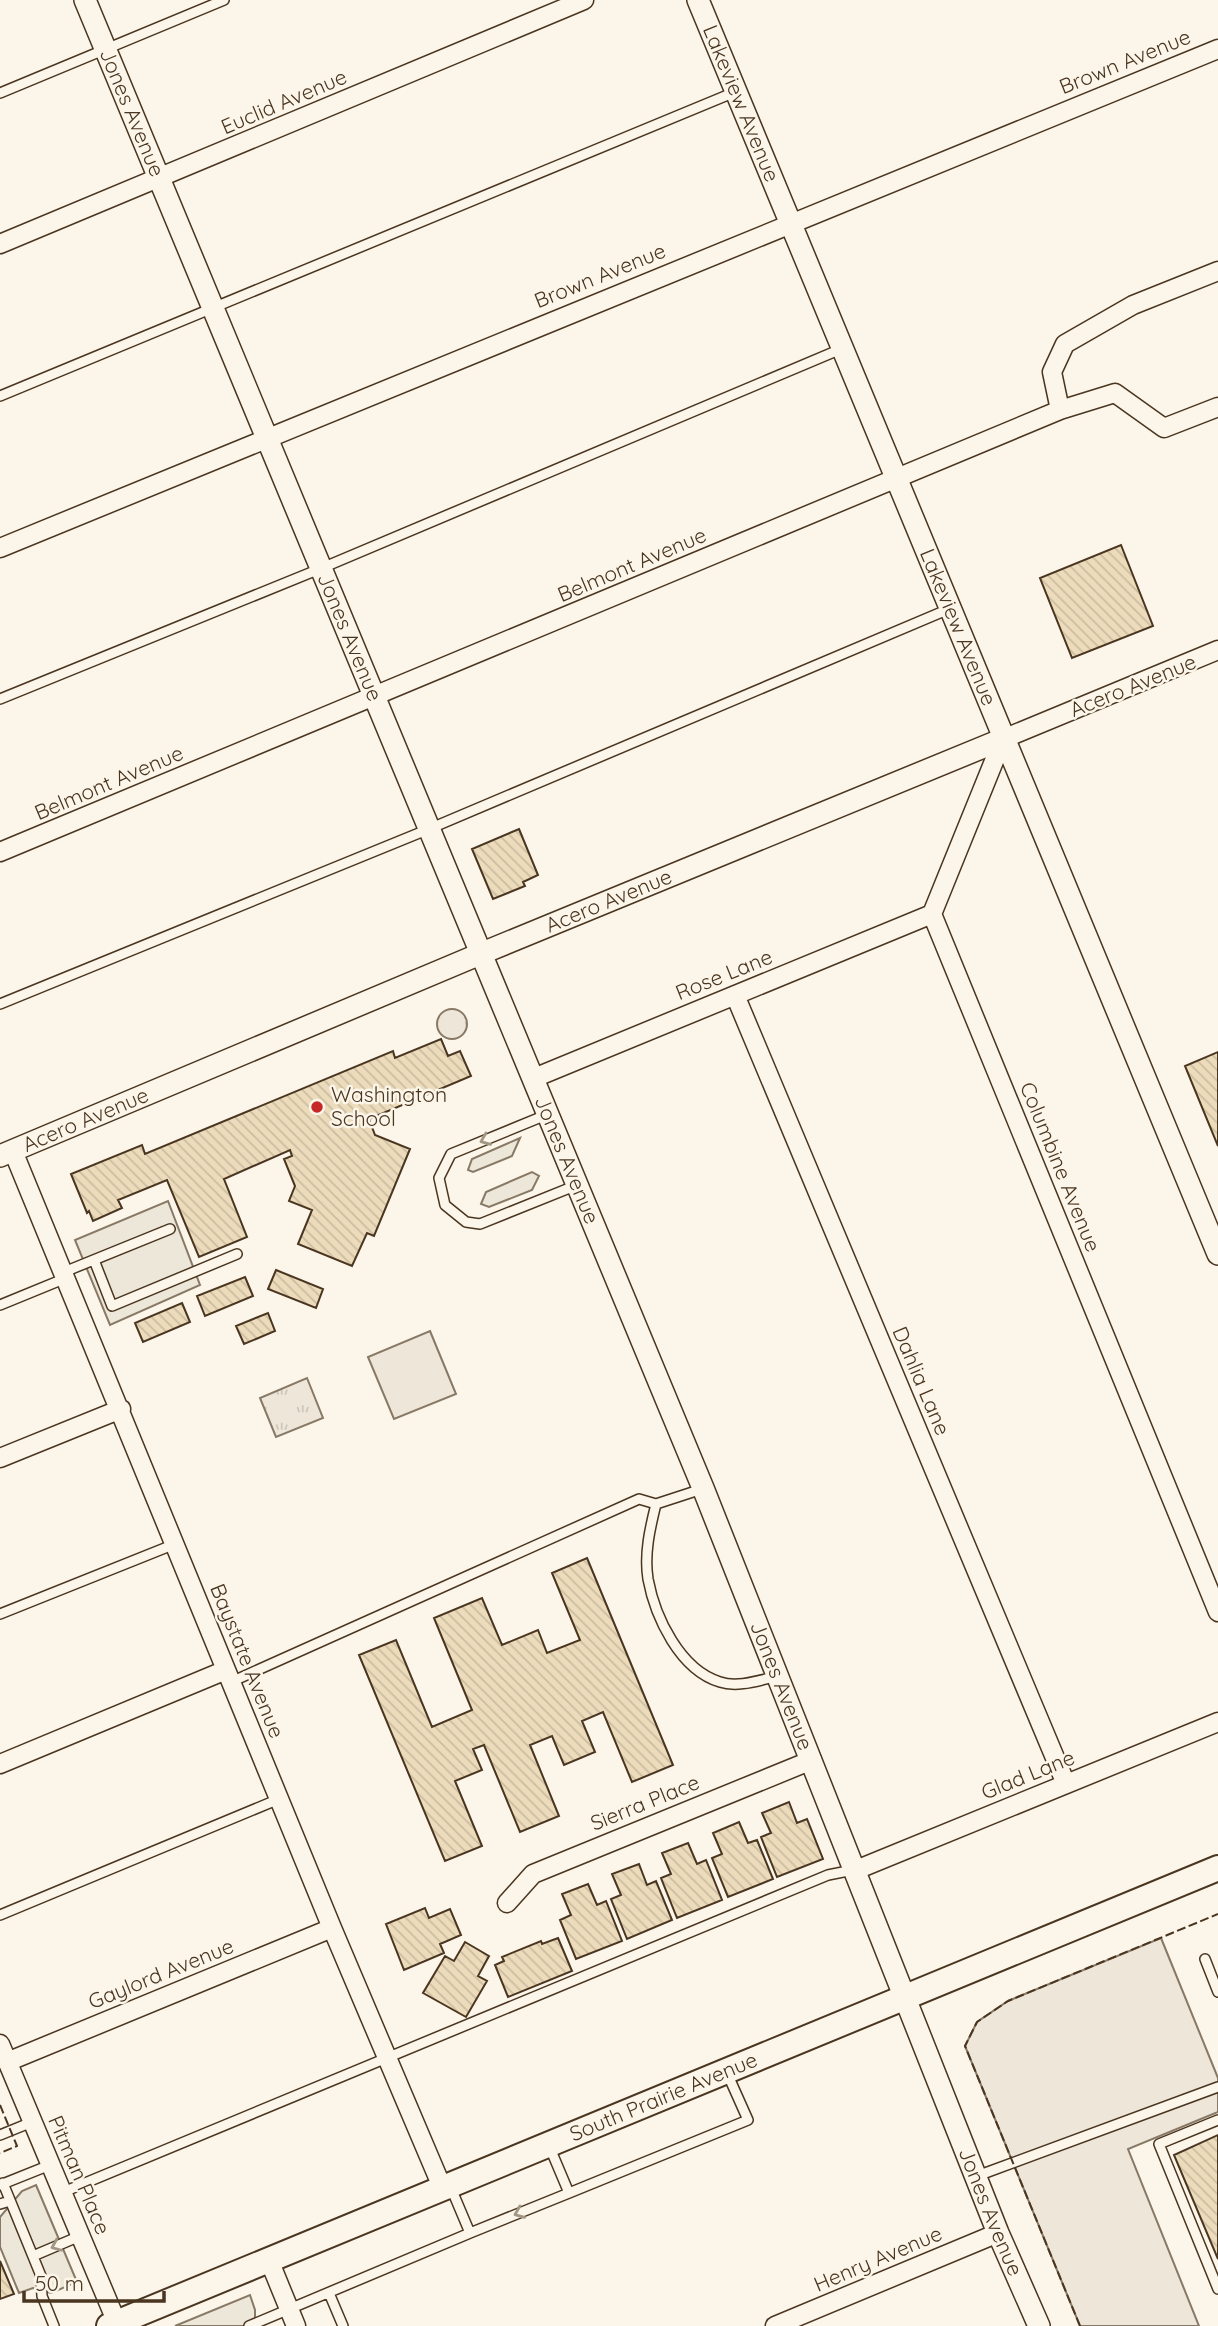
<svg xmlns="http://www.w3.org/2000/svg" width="1218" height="2326" font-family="Quicksand,sans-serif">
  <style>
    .grass { fill: #ede6d9; stroke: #887966; stroke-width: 2 }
    .park { fill: url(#park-tufts); stroke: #887966; stroke-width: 2 }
    .parking { fill: #ede7d9; stroke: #887966; stroke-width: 2 }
    .building { fill: url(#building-back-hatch); stroke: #4a3520; stroke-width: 2 }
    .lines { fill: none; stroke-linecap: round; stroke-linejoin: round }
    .service-casing { stroke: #4a3520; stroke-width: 12 }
    .minor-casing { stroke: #4a3520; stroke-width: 21 }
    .tertiary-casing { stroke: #4a3520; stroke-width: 24 }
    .secondary-casing { stroke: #4a3520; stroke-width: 28 }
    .service { stroke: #fbf6e9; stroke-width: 9 }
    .minor { stroke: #fbf6e9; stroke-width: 18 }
    .tertiary { stroke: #fbf6e9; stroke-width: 21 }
    .secondary { stroke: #fbf6e9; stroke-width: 24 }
    .fence { stroke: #4a3520; stroke-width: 2; stroke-dasharray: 9 3.5; stroke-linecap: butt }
    .oneway { stroke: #a29684 }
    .poi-dot { fill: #c62828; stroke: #fbf6e9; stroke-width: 2.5 }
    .labels { text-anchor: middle; stroke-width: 5; stroke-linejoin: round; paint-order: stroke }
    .street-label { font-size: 21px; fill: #4a3520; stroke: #fbf6e9 }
    .poi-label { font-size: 21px; fill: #4a3520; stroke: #fbf6e9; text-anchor: start }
  </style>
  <defs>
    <pattern id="park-tufts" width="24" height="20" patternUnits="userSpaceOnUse" patternTransform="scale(1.75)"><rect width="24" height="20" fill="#ede6d9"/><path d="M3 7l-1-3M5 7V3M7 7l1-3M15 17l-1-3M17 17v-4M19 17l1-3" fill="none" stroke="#cdc6ba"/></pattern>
    <pattern id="building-back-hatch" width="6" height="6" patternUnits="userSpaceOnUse" patternTransform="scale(1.75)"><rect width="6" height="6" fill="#ecdcbc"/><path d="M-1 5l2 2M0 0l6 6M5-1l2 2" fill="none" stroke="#ccbda1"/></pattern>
  </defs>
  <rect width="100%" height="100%" fill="#fbf6e9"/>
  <!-- grass -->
  <path class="grass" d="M430,1331L456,1394L394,1419L368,1357Z
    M1161,1938L1218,2078V2112L1128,2149L1199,2326H1080L965,2046L977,2022L1008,2001Z"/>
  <!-- park -->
  <path class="park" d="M437 1024a15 15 0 1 1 30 0a15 15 0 1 1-30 0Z
    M307,1378L323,1418L276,1437L260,1398Z"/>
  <!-- parking -->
  <path class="parking" d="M520,1138L512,1156L473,1172L468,1170L472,1159Z
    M532,1172L539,1176L532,1190L489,1207L481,1204L486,1192Z
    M168,1201L200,1285L110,1325L75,1240Z
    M36,2185L77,2282L51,2293L33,2288L19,2293L0,2247V2217L22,2191Z
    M250,2295L255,2310V2326H175Z"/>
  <!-- building -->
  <path class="building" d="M1121,545L1153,626L1072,658L1040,578Z
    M519,829L538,875L523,882L525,886L493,899L472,849Z
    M441,1039L448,1056L460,1051L471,1076L369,1119L375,1135L410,1149L374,1236L367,1233L352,1266L298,1244L312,1210L289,1201L295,1186L284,1159L292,1156L290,1150L224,1179L247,1237L199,1257L167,1180L118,1200L122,1208L93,1221L89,1211L87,1213L71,1174L142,1145L145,1154L393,1051L395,1058Z
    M1218,1052V1146L1185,1066Z
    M276,1270L323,1289L316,1308L268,1289Z
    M245,1277L253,1296L205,1316L197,1296Z
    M182,1303L190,1322L143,1342L135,1323Z
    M268,1313L275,1331L244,1344L236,1326Z
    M587,1558L673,1765L632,1782L603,1712L582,1721L595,1752L564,1765L552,1736L530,1745L559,1816L520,1832L484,1745L473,1749L482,1770L455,1781L482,1846L445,1861L359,1655L396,1640L432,1727L472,1710L434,1618L482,1598L502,1645L538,1630L547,1653L580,1640L552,1573Z
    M789,1802L797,1823L807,1819L823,1859L777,1877L761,1837L771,1833L762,1813Z
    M739,1822L748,1843L757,1840L773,1879L728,1897L712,1858L722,1854L713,1833Z
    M688,1843L697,1864L706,1860L722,1900L677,1918L661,1878L671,1874L662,1853Z
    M639,1864L647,1885L656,1881L672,1920L627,1939L611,1899L621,1895L612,1874Z
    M588,1884L597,1905L606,1901L622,1941L576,1959L560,1920L571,1915L562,1894Z
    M425,1908L429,1918L450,1909L461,1935L440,1944L444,1953L404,1970L386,1924Z
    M558,1938L572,1971L508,1997L495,1965L504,1961L502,1957L541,1941L542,1944Z
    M465,1942L489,1956L478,1976L487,1981L466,2017L423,1993L445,1956L454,1961Z
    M1218,2135V2259L1174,2155Z
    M0,2261L14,2294L0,2299Z"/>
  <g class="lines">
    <defs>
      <path id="service" d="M0,93L224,0
        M0,396L735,92
        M0,699L322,568L841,349
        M0,1004L429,829L949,609
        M546,1115L451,1154L439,1178L445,1205L466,1222L480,1224L577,1185
        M94,1260L112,1306L237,1254
        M64,1272L170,1229
        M0,1305L66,1278
        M656,1504C650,1528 644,1554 648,1579C655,1617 680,1670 720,1682C738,1688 760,1680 779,1676
        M0,1614L175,1544
        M231,1682L639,1499L656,1504L702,1489
        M0,1915L279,1799
        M1205,1959L1218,1992
        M1218,2120L1159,2144L1218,2289
        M0,2135L32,2122
        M550,2148L569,2193L748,2120L727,2073
        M977,2176L1218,2087
        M3,2183L41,2276L42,2296L54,2326
        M0,2185L50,2165
        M61,2193L828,1875L853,1870
        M0,2204L10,2201
        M470,2233L569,2193
        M33,2256L80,2236
        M329,2293L343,2326
        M249,2326L470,2233L451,2188"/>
      <path id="minor" d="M0,244L584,0
        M1060,410L1115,393L1164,428L1218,407
        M0,548L1218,49
        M1218,650L1003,739L932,914L1218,1612
        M0,852L1060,410L1052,372L1065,344L1133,305L1218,271
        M735,995L1066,1784
        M534,1078L932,914
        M13,1151L332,1928L442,2187
        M0,1458L121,1409
        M0,1764L226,1670
        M856,1870L1218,1722
        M507,1903L533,1874L812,1760
        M0,2044L117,2323
        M7,2062L332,1928
        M269,2260L296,2326
        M775,2326L998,2233"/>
      <g id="tertiary">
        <path id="s1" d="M85,0L703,1488L998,2233L1039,2326"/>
        <path id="s2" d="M698,0L1218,1254"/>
        <path id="s3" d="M0,1156L480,954L1003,739"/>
      </g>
      <g id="secondary">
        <path id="s4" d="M109,2326L1218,1868"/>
      </g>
    </defs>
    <!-- service casing -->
    <use href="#service" class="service-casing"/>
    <!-- minor casing -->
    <use href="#minor" class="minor-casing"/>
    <!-- tertiary casing -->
    <use href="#tertiary" class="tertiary-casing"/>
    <!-- secondary casing -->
    <use href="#secondary" class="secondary-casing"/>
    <!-- service -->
    <use href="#service" class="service"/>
    <!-- minor -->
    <use href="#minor" class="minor"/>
    <!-- tertiary -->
    <use href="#tertiary" class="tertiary"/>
    <!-- secondary -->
    <use href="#secondary" class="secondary"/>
    <!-- fence -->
    <path class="fence" d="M0,2105L17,2146L0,2153
      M1080,2326L965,2046L977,2022L1008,2001L1218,1914"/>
  </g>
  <!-- one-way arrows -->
  <defs><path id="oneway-chevron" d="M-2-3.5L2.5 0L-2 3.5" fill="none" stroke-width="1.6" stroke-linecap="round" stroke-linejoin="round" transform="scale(1.75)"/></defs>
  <g class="oneway">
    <use href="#oneway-chevron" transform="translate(485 1140) rotate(158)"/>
    <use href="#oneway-chevron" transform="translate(519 2213) rotate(158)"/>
    <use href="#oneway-chevron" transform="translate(56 2246) rotate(157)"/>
  </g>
  <!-- markers -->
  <circle class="poi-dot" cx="317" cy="1107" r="7"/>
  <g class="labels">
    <!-- street labels -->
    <g class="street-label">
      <text transform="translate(1125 62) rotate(-22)" y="7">Brown Avenue</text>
      <text transform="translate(284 102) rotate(-23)" y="7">Euclid Avenue</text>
      <text dy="7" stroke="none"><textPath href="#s2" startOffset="112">Lakeview Avenue</textPath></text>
      <text dy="7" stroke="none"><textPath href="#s1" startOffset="122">Jones Avenue</textPath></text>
      <text transform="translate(600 276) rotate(-22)" y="7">Brown Avenue</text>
      <text transform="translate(632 565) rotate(-23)" y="7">Belmont Avenue</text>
      <text dy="7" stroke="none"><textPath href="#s2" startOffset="679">Lakeview Avenue</textPath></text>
      <text dy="7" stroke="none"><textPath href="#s1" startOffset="690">Jones Avenue</textPath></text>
      <text transform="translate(1133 686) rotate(-22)" y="7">Acero Avenue</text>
      <text transform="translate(109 783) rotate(-23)" y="7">Belmont Avenue</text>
      <text dy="7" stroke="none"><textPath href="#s3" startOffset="660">Acero Avenue</textPath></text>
      <text transform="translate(724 975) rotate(-22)" y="7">Rose Lane</text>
      <text dy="7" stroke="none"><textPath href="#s3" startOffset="93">Acero Avenue</textPath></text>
      <text dy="7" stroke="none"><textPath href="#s1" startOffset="1256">Jones Avenue</textPath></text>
      <text transform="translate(1060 1167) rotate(68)" y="7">Columbine Avenue</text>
      <text transform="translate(921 1381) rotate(67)" y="7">Dahlia Lane</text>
      <text transform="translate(247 1661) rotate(68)" y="7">Baystate Avenue</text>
      <text dy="7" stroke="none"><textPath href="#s1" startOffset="1824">Jones Avenue</textPath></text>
      <text transform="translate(1028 1775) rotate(-22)" y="7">Glad Lane</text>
      <text transform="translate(645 1803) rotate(-22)" y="7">Sierra Place</text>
      <text transform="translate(161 1974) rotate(-22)" y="7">Gaylord Avenue</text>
      <text dy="7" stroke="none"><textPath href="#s4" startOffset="600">South Prairie Avenue</textPath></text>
      <text transform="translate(79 2175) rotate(67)" y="7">Pitman Place</text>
      <text dy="7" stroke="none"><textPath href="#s1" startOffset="2390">Jones Avenue</textPath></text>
      <text transform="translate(878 2259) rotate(-23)" y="7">Henry Avenue</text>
    </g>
    <!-- poi labels -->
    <g class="poi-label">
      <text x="331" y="1102">Washington<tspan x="331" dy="24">School</tspan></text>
    </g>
  </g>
  <!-- scale -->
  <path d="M24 2291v10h140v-10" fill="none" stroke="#4a3520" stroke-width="3.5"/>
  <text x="35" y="2291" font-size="21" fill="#4a3520" stroke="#fbf6e9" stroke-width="5" paint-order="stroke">50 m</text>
</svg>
